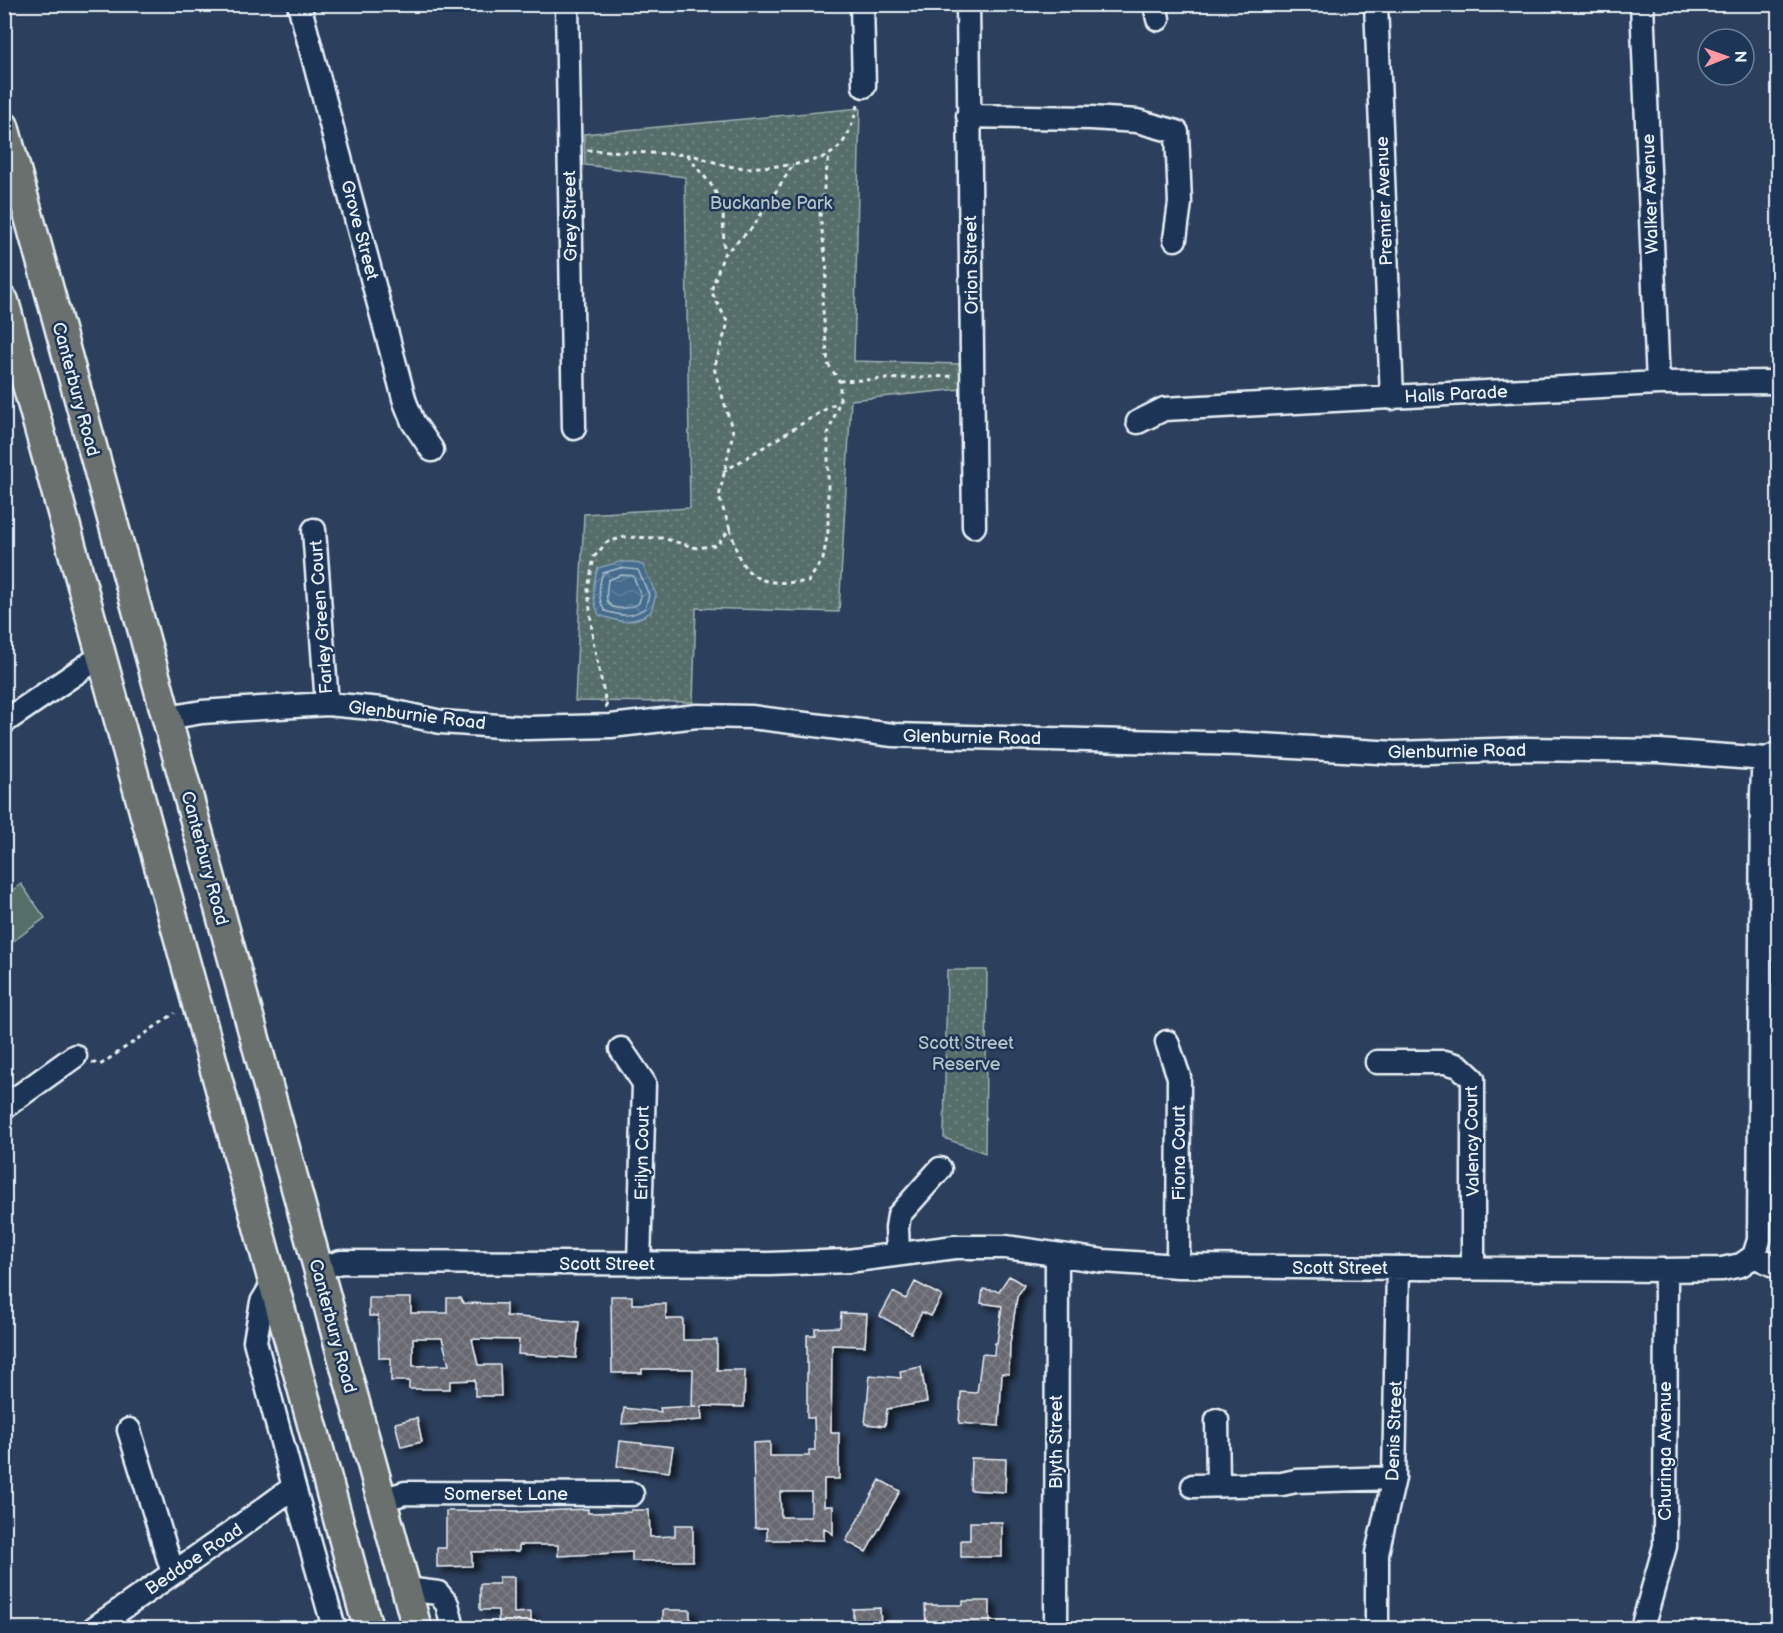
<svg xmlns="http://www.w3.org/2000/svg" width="1783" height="1633" font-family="'Balsamiq Sans',sans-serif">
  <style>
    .built { fill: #3e4b62 }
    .grass { fill: url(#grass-dots); stroke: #9fb0b1; stroke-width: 1.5 }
    .garden { fill: #566e6a; stroke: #9fb0b1; stroke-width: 1.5 }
    .water { fill: url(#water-waves); stroke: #86a1b7; stroke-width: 1.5 }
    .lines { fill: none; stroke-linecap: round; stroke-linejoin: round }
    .shore { stroke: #a6bccd; stroke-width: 1.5 }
    .building { fill: url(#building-cross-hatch); stroke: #e8f1f8; stroke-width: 1.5; fill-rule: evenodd; filter: url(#shadow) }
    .minor-casing { stroke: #e8f1f8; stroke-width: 27 }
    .major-casing { stroke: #e8f1f8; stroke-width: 33 }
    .path { stroke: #e8f1f8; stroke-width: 3; stroke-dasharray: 4.5 4.5; stroke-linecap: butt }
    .minor { stroke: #1d3557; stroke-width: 22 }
    .major { stroke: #6b706d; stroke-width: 28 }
    .labels { text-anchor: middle; stroke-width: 5; stroke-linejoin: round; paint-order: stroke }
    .street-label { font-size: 18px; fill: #e8f1f8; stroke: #1d3557 }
    .park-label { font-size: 18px; fill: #b5c3c6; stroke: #1d3557 }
  </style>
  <defs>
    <pattern id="grass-dots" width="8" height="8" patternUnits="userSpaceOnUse" patternTransform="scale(1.5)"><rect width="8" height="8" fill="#566e6a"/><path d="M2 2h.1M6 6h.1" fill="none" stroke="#6e8380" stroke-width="1.8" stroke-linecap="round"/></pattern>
    <pattern id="water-waves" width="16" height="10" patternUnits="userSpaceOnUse" patternTransform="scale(1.5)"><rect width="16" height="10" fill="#446c8c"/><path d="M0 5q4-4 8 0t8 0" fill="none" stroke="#5f819d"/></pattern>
    <pattern id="building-cross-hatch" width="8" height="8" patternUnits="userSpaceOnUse" patternTransform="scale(1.5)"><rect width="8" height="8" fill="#676771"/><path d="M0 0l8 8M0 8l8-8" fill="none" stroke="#7d7d86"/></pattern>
    <filter id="shadow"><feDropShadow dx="6" dy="4" stdDeviation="3" flood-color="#0009"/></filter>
  </defs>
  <rect width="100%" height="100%" fill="#2c3f5c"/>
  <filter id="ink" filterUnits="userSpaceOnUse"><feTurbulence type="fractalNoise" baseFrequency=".0167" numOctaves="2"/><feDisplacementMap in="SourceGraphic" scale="12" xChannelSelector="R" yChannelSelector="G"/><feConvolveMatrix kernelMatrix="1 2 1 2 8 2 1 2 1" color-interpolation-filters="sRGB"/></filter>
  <g filter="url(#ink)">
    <!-- built -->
    <path class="built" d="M1778,1550V1628H1769V1551Z"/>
    <!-- grass -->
    <path class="grass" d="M860,108L854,361L960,364L961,389L851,400L839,612L696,608L693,702L575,701L584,514L690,508L685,177L585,165L584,134Z
      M947,970H987L985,1153L944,1138Z"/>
    <!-- garden -->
    <path class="garden" d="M21,884L45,918L5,947V896Z"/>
    <!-- water -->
    <path class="water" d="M619,562H633L643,565L656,594L651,612C630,625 622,623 599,615C592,599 592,584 598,568Z"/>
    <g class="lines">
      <!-- shore -->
      <path class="shore" d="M620,568L638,570L649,595L645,608C631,618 621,616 605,611C598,601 598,585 603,573Z
        M621,575L633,576L641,595L639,603C632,608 611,613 607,600C606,595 607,586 608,580Z"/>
    </g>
    <!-- building -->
    <path class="building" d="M1009,1276L1024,1285L1017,1297L1010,1344L1009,1374L1002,1373L999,1426L959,1423L961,1392L977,1393L982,1354L994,1355L995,1343H997L1002,1306L981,1303L983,1289L999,1291Z
      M915,1282L942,1296L931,1316L922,1312L911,1333L880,1316L893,1292L906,1299Z
      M611,1296H632V1304H666V1319H683V1340H717V1370H745L744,1407L701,1406L702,1420L622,1424L624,1408L661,1412L660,1408L697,1406H692L693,1369H642V1373H612Z
      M369,1298H411V1313H447V1298H461L463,1303L506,1304V1316L579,1322L576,1358L518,1354L519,1340L472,1339L478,1365H500L501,1396H475V1380L450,1381V1389H409V1381H391V1358H379L378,1316H369ZM413,1338H442L449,1365L413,1366Z
      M841,1313L867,1314L865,1346L832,1345L831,1433H839V1479H824V1506H833V1534L824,1528V1540H767V1528H755L753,1443L770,1442V1456H809V1450H815L814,1418H807V1335H815V1328L840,1327ZM780,1492H811V1517H781Z
      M921,1367L927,1402L887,1409L885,1426L865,1424L870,1375L901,1378L900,1371Z
      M417,1418L422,1442L401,1447L395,1423Z
      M620,1441L673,1447L669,1472L617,1466Z
      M971,1458L1006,1459L1005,1492L970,1490Z
      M880,1480L900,1491L866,1552L846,1541Z
      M588,1509V1513L631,1512V1510H649L650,1537L675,1536V1525H693V1561H632V1552L558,1556V1545H519V1551L472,1552V1566L437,1567V1548H446V1511H518V1512Z
      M970,1522H1002V1557H961V1540H970Z
      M499,1577H514V1613L531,1612V1629H499L498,1610H480V1584H499Z
      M963,1601H990V1629H926L925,1605H963Z
      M880,1608L881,1629H853V1609Z
      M663,1610H690V1629H663Z"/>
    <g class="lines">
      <defs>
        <path id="minor" d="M299,4L405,402L413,422L432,450
          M567,4L574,428
          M862,4L864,86
          M968,4L974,526
          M1155,4L1158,19
          M1376,4L1392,398
          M1642,4L1658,383
          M968,116L1091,118L1137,121L1177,132L1180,203L1175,239
          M1138,422L1164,409L1658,383L1778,382
          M314,530L327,704
          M167,718L202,712L245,709L327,704L382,709L441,722L527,728L611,726L697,716L751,717L893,735L1244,744L1395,753L1526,749L1659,751L1767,759L1778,753
          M4,722L101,656
          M1167,1042L1179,1077L1178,1266
          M621,1049L644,1083L639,1264
          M1377,1062H1445L1459,1066L1473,1079V1268
          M4,1107L75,1056
          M898,1253L897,1228L899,1215L940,1169
          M1754,1256L1759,1240L1762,793L1763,774L1767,759
          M1754,1256L1778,1267
          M317,1269L341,1262L769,1264L848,1261L955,1247H1006L1103,1261L1178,1266L1666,1270L1722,1269L1741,1265L1754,1256
          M273,1284L262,1302L255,1341L294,1487L334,1628
          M1217,1420L1218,1485
          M129,1430L173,1573
          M1193,1486L1282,1484L1296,1481L1394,1478
          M381,1500L405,1493L632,1494
          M406,1589L438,1593L447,1604L453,1628
          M94,1628L231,1533L294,1487
          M1056,1628L1057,1256
          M1377,1628V1553L1394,1478L1398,1268
          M1642,1628L1665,1546L1666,1270"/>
        <path id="major" d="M4,126L417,1628
          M4,301L368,1628"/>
      </defs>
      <!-- minor casing -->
      <use href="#minor" class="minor-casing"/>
      <!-- major casing -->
      <use href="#major" class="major-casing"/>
      <!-- path -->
      <path class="path" d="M587,150L692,155L727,166L746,168L793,165
        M687,155L713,187L723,208L724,252
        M839,381L955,376
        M723,472L839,401
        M730,529C734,539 735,551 741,561C756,588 781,582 808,582L823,559L828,531V434L840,400V382L828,364L822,300L827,272L820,214L829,155
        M607,708L593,641L588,589L594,557L607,542L625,537L662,538L697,548L717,545L730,529L719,497L733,432L714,368L728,323L711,291L724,254L753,227L793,165C804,162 820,160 830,154C848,144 853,121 859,102
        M92,1062L100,1065L175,1013"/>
      <!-- minor -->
      <use href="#minor" class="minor"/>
      <!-- major -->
      <use href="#major" class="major"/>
    </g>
  </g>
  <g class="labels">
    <!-- street labels -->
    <g class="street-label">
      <text transform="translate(1650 194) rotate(-92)" y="6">Walker Avenue</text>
      <text transform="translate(1384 201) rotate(-92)" y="6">Premier Avenue</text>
      <text transform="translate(570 216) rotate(-91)" y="6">Grey Street</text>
      <text transform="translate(360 230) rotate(75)" y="6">Grove Street</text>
      <text transform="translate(971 265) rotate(-91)" y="6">Orion Street</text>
      <text transform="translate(76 389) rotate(75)" y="6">Canterbury Road</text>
      <text transform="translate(1456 394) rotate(-3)" y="6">Halls Parade</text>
      <text transform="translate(321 617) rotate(-94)" y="6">Farley Green Court</text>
      <text transform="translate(417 715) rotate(7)" y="6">Glenburnie Road</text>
      <text transform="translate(972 737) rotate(1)" y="6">Glenburnie Road</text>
      <text transform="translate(1457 751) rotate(-1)" y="6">Glenburnie Road</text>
      <text transform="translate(205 858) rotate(75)" y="6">Canterbury Road</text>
      <text transform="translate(1472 1141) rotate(-91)" y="6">Valency Court</text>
      <text transform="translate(642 1153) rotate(-89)" y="6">Erilyn Court</text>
      <text transform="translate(1179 1153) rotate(-90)" y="6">Fiona Court</text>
      <text x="607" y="1270">Scott Street</text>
      <text x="1340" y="1274">Scott Street</text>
      <text transform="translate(333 1326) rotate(75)" y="6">Canterbury Road</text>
      <text transform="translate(1394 1431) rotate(-88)" y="6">Denis Street</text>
      <text transform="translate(1056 1442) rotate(-90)" y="6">Blyth Street</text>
      <text transform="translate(1665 1451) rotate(-90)" y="6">Churinga Avenue</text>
      <text x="506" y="1500">Somerset Lane</text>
      <text transform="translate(194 1559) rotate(-34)" y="6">Beddoe Road</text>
    </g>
    <!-- park labels -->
    <g class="park-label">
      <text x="771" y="209">Buckanbe Park</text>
      <text x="966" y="1049">Scott Street<tspan x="966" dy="21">Reserve</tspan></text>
    </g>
  </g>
  <!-- margin -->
  <rect width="1783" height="1633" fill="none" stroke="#1d3557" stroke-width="24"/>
  <rect x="12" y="12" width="1759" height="1609" fill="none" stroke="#e8f1f8" stroke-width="2" filter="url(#ink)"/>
  <!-- north arrow -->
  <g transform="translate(1726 57) rotate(89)"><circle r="28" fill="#1d3557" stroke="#6e8097" stroke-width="1.5"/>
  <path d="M0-4.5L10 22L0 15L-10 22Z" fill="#ff9aa2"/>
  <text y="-9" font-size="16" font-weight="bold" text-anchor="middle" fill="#e8f1f8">N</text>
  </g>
</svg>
